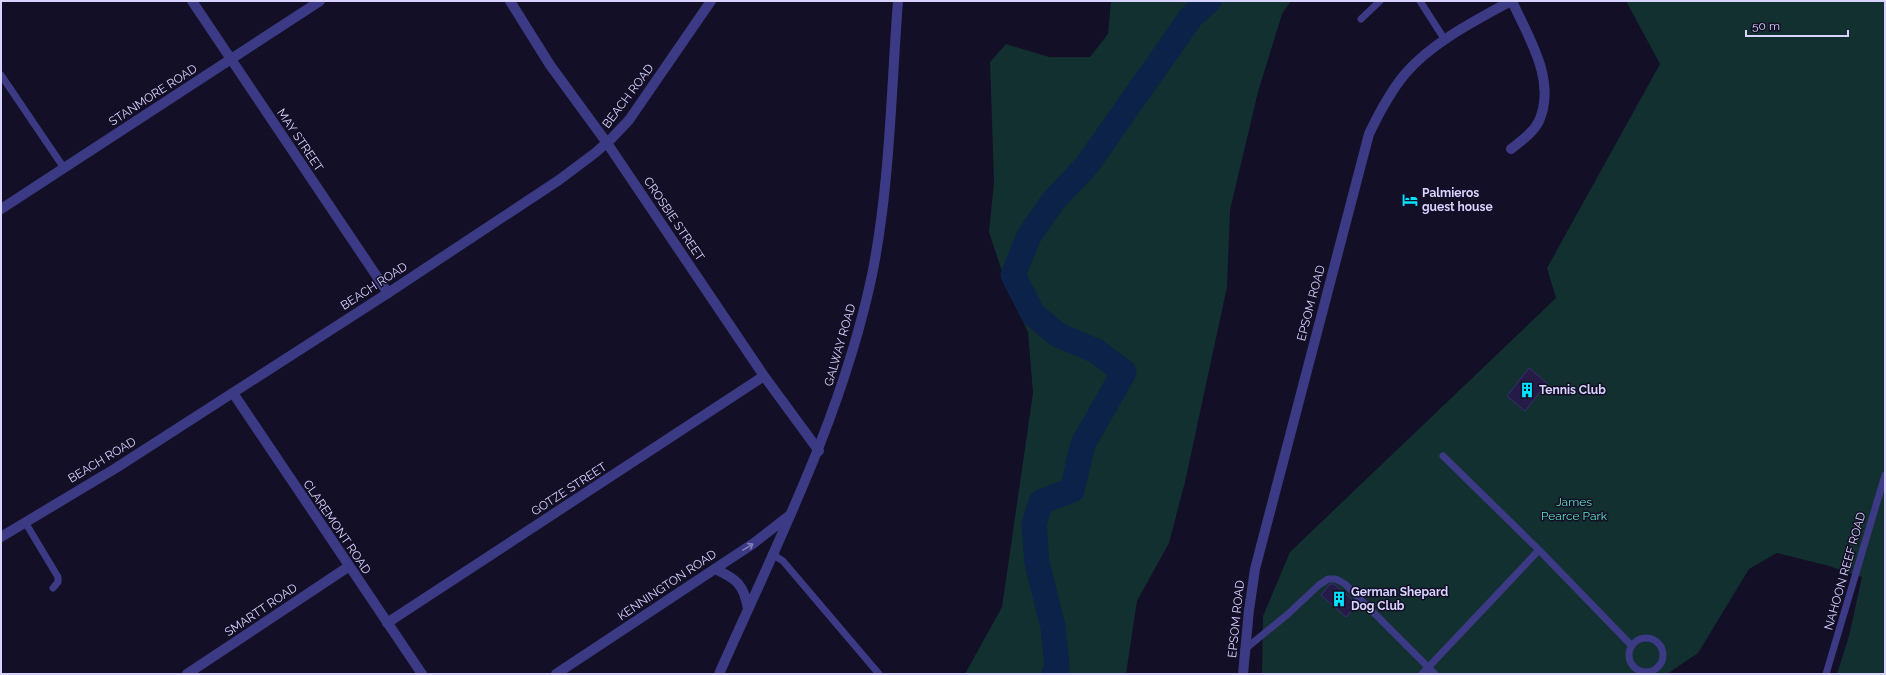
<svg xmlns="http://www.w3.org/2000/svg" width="1886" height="675" font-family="Raleway,sans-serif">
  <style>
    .green { fill: #12302f }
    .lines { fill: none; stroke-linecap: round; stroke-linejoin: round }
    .river { stroke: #0c2248; stroke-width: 25 }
    .building { fill: #241b47; stroke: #3b2d73 }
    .service { stroke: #3d3a85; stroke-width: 7 }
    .minor { stroke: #3d3a85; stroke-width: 10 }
    .tertiary { stroke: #3d3a85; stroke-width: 10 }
    .oneway { stroke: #837fbc }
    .labels { text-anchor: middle; stroke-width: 3; stroke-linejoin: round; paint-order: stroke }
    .street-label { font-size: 12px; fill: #d9d4ff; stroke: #130f26 }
    .poi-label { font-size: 12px; font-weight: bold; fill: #d9d4ff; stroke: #130f26; text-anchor: start }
    .park-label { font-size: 12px; fill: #5fe0c0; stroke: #130f26 }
  </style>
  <rect width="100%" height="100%" fill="#130f26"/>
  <!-- green -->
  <path class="green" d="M1111,1H1291L1282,14L1258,92L1230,210L1227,287L1185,482L1169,543L1137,601L1126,674H965L1002,607L1033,393L1028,332L1008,290L989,232L994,182L990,62L1006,44L1049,57H1090L1108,34Z
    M1626,1H1885V674H1837L1849,636L1862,577L1829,566L1777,553L1749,569L1698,653L1667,674H1262L1263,616L1290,552L1556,298L1547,268L1660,64Z"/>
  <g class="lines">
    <!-- river -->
    <path class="river" d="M1054,674L1057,666L1053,627L1037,563L1034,524L1041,502L1072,490L1083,444L1124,372L1096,351L1058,335L1033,314L1013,275L1029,236L1053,201L1087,165L1191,17L1209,1"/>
  </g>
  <!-- building -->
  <path class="building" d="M1529,368L1547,383L1525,411L1507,396Z
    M1330,584H1334L1357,604L1346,617L1321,595Z"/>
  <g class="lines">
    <!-- service -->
    <path class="service" d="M1420,1L1445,40
      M1361,19L1380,1
      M1,75L64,168
      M1443,456L1539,550L1632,646
      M25,522L58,577V582L53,588
      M772,554L783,561L879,674
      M1629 655a17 17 0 1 1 34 0a17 17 0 1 1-34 0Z
      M1244,650L1288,614L1319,585L1328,579H1336L1345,584L1435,674
      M1422,674L1539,550
      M1826,674L1885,475"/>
    <!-- minor -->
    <path class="minor" d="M192,1L388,293
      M510,1L550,65L607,143L764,376L819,451
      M1511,149C1521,141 1533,133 1539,121C1557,80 1528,37 1512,1
      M1,209L320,1
      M233,393L422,674
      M387,623L764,376
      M187,674L348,567
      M556,674L754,543L790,515
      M1243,674L1249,610L1255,569L1369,134C1379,113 1390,92 1405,74C1431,43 1476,20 1511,1"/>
    <!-- tertiary -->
    <path class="tertiary" d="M1,537L116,468L388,293L559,180L595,153L611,139L629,120L711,1
      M715,569C737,579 744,585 748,609
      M719,674C777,543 842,417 872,275C890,186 891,92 898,1"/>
  </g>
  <!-- one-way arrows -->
  <defs><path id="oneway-shaft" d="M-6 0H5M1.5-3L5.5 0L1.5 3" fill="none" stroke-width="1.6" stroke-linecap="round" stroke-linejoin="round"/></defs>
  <use class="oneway" href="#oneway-shaft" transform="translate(748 547) rotate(-31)"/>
  <!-- icons -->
  <defs>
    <symbol id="hotel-bare" viewBox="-9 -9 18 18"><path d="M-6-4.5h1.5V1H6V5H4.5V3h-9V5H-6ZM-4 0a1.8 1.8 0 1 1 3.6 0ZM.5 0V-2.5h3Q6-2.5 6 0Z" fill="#00e5ff" stroke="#130f26" stroke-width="2.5" paint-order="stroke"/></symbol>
    <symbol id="building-bare" viewBox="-9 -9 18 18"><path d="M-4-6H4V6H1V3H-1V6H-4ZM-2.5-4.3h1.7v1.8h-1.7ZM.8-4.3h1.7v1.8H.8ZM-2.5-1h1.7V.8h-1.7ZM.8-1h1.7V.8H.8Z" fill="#00e5ff" stroke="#130f26" stroke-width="2.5" paint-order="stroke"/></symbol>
  </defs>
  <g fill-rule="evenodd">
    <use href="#hotel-bare" x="1399" y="189" width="22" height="22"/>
    <use href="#building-bare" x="1516" y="379" width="22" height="22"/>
    <use href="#building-bare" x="1328" y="588" width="22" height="22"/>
  </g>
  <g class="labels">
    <!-- street labels -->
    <g class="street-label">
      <text transform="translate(153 95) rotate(-33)" y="4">STANMORE ROAD</text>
      <text transform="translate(628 96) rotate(-53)" y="4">BEACH ROAD</text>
      <text transform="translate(300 140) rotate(56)" y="4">MAY STREET</text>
      <text transform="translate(674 219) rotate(56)" y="4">CROSBIE STREET</text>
      <text transform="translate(374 286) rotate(-33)" y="4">BEACH ROAD</text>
      <text transform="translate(1311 303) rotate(-75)" y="4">EPSOM ROAD</text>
      <text transform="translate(840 345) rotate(-74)" y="4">GALWAY ROAD</text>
      <text transform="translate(102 460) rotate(-31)" y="4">BEACH ROAD</text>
      <text transform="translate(569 489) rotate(-33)" y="4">GOTZE STREET</text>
      <text transform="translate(337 527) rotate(56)" y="4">CLAREMONT ROAD</text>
      <text transform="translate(1845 571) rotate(-74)" y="4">NAHOON REEF ROAD</text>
      <text transform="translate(667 585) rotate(-34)" y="4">KENNINGTON ROAD</text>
      <text transform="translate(261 610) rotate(-34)" y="4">SMARTT ROAD</text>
      <text transform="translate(1236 619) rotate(-84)" y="4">EPSOM ROAD</text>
    </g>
    <!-- poi labels -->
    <g class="poi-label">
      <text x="1422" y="197">Palmieros<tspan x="1422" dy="14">guest house</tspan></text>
      <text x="1539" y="394">Tennis Club</text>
      <text x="1351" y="596">German Shepard<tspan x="1351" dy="14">Dog Club</tspan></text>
    </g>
    <!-- park labels -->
    <g class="park-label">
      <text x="1574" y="506">James<tspan x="1574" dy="14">Pearce Park</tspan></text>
    </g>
  </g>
  <!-- border -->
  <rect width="1886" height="675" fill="none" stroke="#d9d4ff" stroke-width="4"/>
  <!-- scale -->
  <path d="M1746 30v6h102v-6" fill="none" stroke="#d9d4ff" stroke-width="2"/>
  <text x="1752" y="30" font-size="12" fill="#d9d4ff" stroke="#130f26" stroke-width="3" paint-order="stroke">50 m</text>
</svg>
